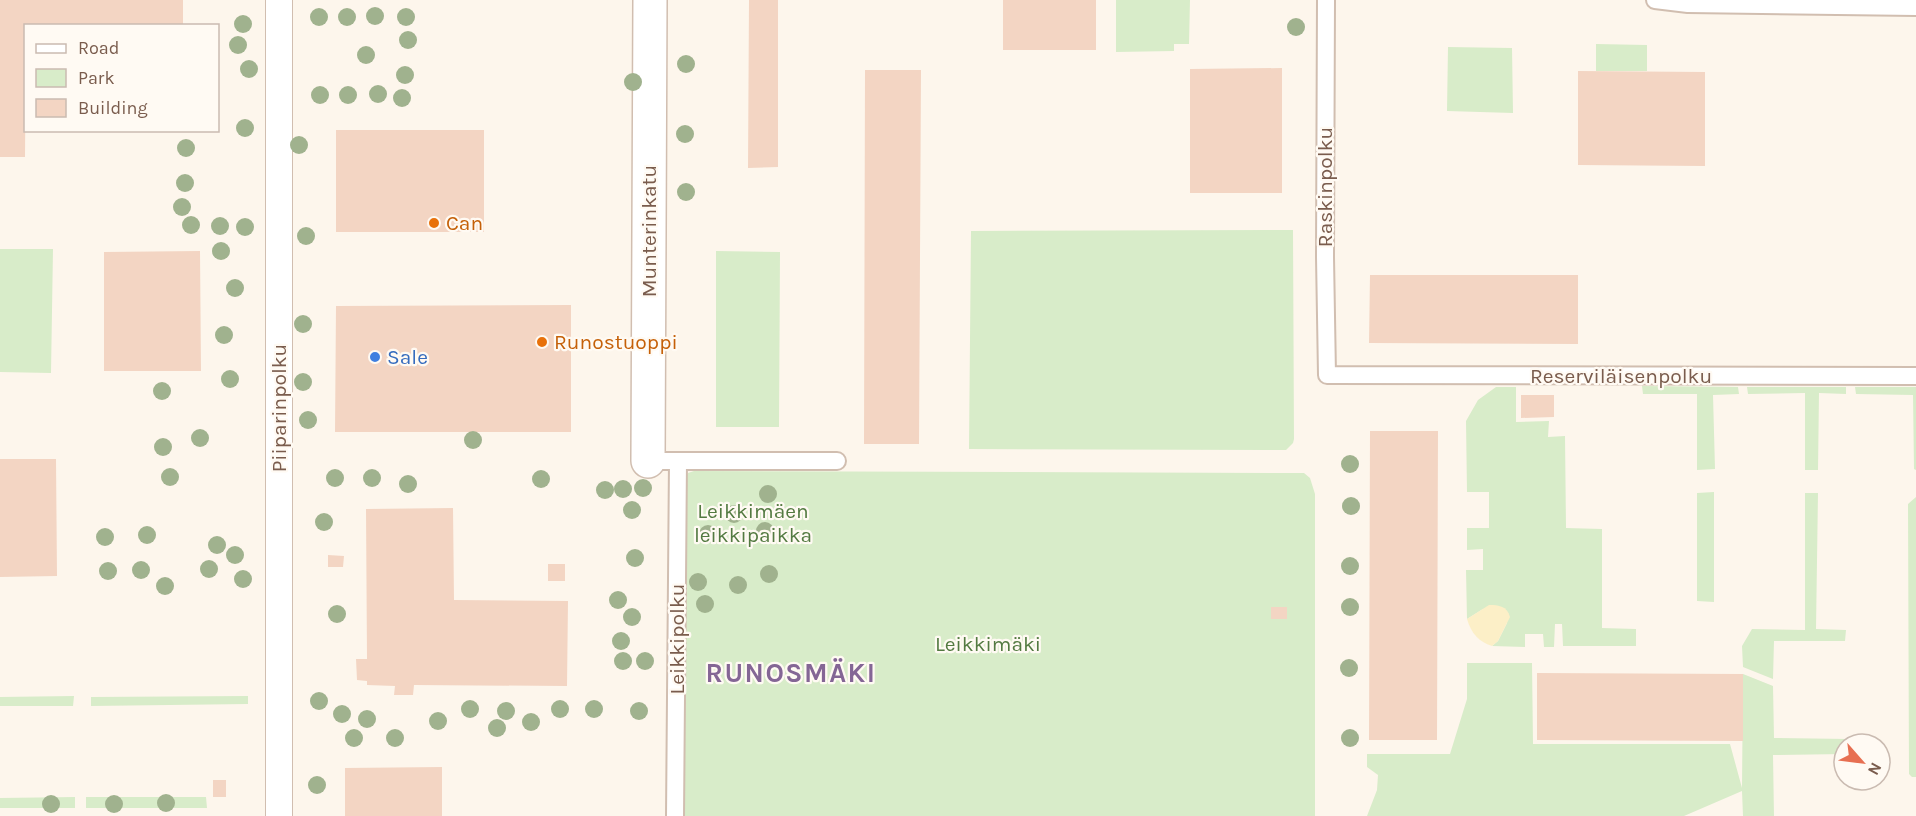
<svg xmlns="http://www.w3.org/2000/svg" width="1916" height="816" font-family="Karla,sans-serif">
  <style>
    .green { fill: #d8ecc9 }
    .sand { fill: #fcefc7 }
    .building { fill: #f3d5c3 }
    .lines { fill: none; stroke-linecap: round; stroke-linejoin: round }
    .service-casing { stroke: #d1beb0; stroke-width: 20 }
    .pedestrian-casing { stroke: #d1beb0; stroke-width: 28 }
    .minor-casing { stroke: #d1beb0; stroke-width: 36 }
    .service { stroke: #fff; stroke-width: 16 }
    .pedestrian { stroke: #fff; stroke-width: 26 }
    .minor { stroke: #fff; stroke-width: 33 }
    .tree { fill: #a0b28e }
    .food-dot { fill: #e8710a; stroke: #fffaf3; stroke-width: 2 }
    .shop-dot { fill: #3f7fe0; stroke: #fffaf3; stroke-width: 2 }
    .labels { text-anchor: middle; stroke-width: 4.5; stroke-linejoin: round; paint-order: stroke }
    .street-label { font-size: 21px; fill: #7a5c4d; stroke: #fffaf3 }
    .food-label { font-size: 21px; fill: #c56008; stroke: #fffaf3; text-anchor: start }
    .shop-label { font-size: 21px; fill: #366cbe; stroke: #fffaf3; text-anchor: start }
    .park-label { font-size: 21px; fill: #537a41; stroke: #fffaf3 }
    .district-label { font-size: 27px; font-weight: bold; letter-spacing: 1.5px; fill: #846695; stroke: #fffaf3 }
  </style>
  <rect width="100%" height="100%" fill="#fdf6ec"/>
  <!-- green -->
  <path class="green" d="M1116,0H1190L1189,44H1174V51L1116,52Z
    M1596,44L1647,45V71H1596Z
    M1448,47L1512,48L1513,113L1447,111Z
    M1293,230L1294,439L1293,443L1286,450L969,449L971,231Z
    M0,249H53L51,373L0,372Z
    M716,251L780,252L779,427H716Z
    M1642,386L1738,387L1739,394L1713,395L1715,469L1697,470V394H1643Z
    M1496,387H1516V422L1549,421L1548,437L1565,436L1566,528L1602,529V628L1636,629V646H1563L1562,624H1555L1554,647H1544L1543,634H1525V647L1492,646L1498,641L1507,623L1483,609L1467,619L1466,570H1483V549L1467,550V528H1489V492H1467L1466,421L1478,400Z
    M1747,387H1846V394L1819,393L1818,470H1805V393L1748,394Z
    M1855,387H1916V470L1914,469L1913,395L1856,394Z
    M694,471L1304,473L1310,478L1315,494V816H684V482L688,473Z
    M1714,492V602L1697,601V493Z
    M1805,493H1818L1816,629L1846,630L1845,641H1774L1773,679L1743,667L1742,646L1752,629L1805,630Z
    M1916,497V777H1912L1909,774L1908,504Z
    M1467,663H1532L1533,744H1730L1742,788L1743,674L1773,686L1774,738L1848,739L1847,744H1844V754L1773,755L1774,816H1743L1742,791L1684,816H1367L1377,790L1378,775L1367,767V754H1450L1467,699Z
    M74,696L73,706H0V697Z
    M248,696V704L91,706V697Z
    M75,797V808H0V798Z
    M86,797H206L207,808H86Z"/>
  <!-- sand -->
  <path class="sand" d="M1489,605C1499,605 1507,606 1510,617L1498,641L1492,646C1479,642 1471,633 1467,619Z"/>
  <!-- building -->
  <path class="building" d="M0,0H183V26H26L25,157H0Z
    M749,0H778V167L748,168Z
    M1003,0H1096V50H1003Z
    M1282,68V193H1190V69Z
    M865,70H921L919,444H864Z
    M1578,71L1705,72V166L1578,165Z
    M336,130H484V232H336Z
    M200,251L201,371H104V252Z
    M1370,275H1578V344L1369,343Z
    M571,305V432H335L336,306Z
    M1521,395H1554V417L1521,418Z
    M1370,431H1438L1437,740H1369Z
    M0,459H56L57,576L0,577Z
    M453,508L454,600L568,601L567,686L414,685L413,695H394L395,686L367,685V681L357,680L356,659H367L366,509Z
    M328,555L344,556L343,567H328Z
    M548,564H565V581H548Z
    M1271,607H1287V619H1271Z
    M1537,673L1743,674V741L1537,740Z
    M442,767V816H345V768Z
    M213,780H226V797H213Z"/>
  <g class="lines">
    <defs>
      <path id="service" d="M1326,0L1325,257L1327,375L1916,376
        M1655,0L1688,4L1916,7
        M648,461H837
        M675,816L678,461"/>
      <path id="pedestrian" d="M279,816V0"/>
      <path id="minor" d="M648,461L650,0"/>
    </defs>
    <!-- service casing -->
    <use href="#service" class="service-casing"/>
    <!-- pedestrian casing -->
    <use href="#pedestrian" class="pedestrian-casing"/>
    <!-- minor casing -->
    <use href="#minor" class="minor-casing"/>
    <!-- service -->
    <use href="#service" class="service"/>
    <!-- pedestrian -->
    <use href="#pedestrian" class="pedestrian"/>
    <!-- minor -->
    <use href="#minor" class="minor"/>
  </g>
  <!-- trees -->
  <g class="tree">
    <circle cx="375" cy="16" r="9"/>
    <circle cx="319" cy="17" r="9"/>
    <circle cx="347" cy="17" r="9"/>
    <circle cx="406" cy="17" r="9"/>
    <circle cx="243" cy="24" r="9"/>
    <circle cx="1296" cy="27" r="9"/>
    <circle cx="408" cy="40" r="9"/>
    <circle cx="238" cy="45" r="9"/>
    <circle cx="366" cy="55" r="9"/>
    <circle cx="686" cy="64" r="9"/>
    <circle cx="249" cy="69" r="9"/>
    <circle cx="405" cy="75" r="9"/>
    <circle cx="633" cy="82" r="9"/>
    <circle cx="378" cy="94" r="9"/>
    <circle cx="320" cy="95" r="9"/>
    <circle cx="348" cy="95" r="9"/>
    <circle cx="402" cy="98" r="9"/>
    <circle cx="245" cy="128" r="9"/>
    <circle cx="685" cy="134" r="9"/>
    <circle cx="299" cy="145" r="9"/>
    <circle cx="186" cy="148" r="9"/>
    <circle cx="185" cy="183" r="9"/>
    <circle cx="686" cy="192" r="9"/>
    <circle cx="182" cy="207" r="9"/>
    <circle cx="191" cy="225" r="9"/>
    <circle cx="220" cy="226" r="9"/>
    <circle cx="245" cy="227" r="9"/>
    <circle cx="306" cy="236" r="9"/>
    <circle cx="221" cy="251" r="9"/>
    <circle cx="235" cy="288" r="9"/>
    <circle cx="303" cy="324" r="9"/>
    <circle cx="224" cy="335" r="9"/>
    <circle cx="230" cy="379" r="9"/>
    <circle cx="303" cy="382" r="9"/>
    <circle cx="162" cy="391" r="9"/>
    <circle cx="308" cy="420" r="9"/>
    <circle cx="200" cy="438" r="9"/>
    <circle cx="473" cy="440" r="9"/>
    <circle cx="163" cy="447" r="9"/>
    <circle cx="1350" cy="464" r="9"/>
    <circle cx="170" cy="477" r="9"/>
    <circle cx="335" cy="478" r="9"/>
    <circle cx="372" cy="478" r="9"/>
    <circle cx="541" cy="479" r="9"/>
    <circle cx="408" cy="484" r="9"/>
    <circle cx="643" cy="488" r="9"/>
    <circle cx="623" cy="489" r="9"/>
    <circle cx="605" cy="490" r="9"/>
    <circle cx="768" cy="494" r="9"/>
    <circle cx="1351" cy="506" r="9"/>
    <circle cx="632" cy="510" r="9"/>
    <circle cx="734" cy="514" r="9"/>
    <circle cx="324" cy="522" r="9"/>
    <circle cx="765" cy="531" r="9"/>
    <circle cx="708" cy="534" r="9"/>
    <circle cx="147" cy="535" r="9"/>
    <circle cx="105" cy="537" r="9"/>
    <circle cx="217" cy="545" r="9"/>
    <circle cx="235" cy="555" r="9"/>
    <circle cx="635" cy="558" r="9"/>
    <circle cx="1350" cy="566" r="9"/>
    <circle cx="209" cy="569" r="9"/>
    <circle cx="141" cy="570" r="9"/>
    <circle cx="108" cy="571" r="9"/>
    <circle cx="769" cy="574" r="9"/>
    <circle cx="243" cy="579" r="9"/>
    <circle cx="698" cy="582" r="9"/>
    <circle cx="738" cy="585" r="9"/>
    <circle cx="165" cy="586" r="9"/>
    <circle cx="618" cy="600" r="9"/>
    <circle cx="705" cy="604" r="9"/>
    <circle cx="1350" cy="607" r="9"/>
    <circle cx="337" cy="614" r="9"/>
    <circle cx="632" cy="617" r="9"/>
    <circle cx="621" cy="641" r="9"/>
    <circle cx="623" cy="661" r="9"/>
    <circle cx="645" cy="661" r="9"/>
    <circle cx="1349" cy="668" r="9"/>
    <circle cx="319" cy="701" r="9"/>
    <circle cx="470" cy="709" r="9"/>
    <circle cx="560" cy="709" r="9"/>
    <circle cx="594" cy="709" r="9"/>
    <circle cx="506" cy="711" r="9"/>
    <circle cx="639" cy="711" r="9"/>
    <circle cx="342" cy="714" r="9"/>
    <circle cx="367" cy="719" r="9"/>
    <circle cx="438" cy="721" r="9"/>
    <circle cx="531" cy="722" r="9"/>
    <circle cx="497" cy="728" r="9"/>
    <circle cx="354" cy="738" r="9"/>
    <circle cx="395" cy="738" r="9"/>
    <circle cx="1350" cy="738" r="9"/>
    <circle cx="317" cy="785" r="9"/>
    <circle cx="166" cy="803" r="9"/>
    <circle cx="51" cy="804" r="9"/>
    <circle cx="114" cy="804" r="9"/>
  </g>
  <!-- markers -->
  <g class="food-dot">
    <circle cx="434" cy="223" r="6"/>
    <circle cx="542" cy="342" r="6"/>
  </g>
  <circle class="shop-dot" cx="375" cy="357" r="6"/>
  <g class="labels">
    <!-- street labels -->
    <g class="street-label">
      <text transform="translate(1325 187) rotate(-90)" y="7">Raskinpolku</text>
      <text transform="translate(649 231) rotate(-90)" y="7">Munterinkatu</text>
      <text x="1621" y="383">Reserviläisenpolku</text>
      <text transform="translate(279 408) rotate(-90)" y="7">Piiparinpolku</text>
      <text transform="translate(677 639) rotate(-90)" y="7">Leikkipolku</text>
    </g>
    <!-- food labels -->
    <g class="food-label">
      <text x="446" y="230">Can</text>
      <text x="554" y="349">Runostuoppi</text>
    </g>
    <!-- shop labels -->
    <g class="shop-label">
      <text x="387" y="364">Sale</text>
    </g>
    <!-- park labels -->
    <g class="park-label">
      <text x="753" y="518">Leikkimäen<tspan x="753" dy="24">leikkipaikka</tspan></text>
      <text x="988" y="651">Leikkimäki</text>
    </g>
    <!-- district labels -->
    <g class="district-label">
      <text x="791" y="682">RUNOSMÄKI</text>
    </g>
  </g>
  <!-- legend -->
  <rect x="24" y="24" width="195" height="108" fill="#fffaf3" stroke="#cabbb1" stroke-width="1.5"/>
  <rect x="36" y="44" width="30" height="9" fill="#ffffff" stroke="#cabbb1" stroke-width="1.5"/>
  <text x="78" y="54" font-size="18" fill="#7a5c4d">Road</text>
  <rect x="36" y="69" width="30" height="18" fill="#d8ecc9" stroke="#cabbb1" stroke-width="1.5"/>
  <text x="78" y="84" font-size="18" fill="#7a5c4d">Park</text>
  <rect x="36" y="99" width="30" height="18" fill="#f3d5c3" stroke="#cabbb1" stroke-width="1.5"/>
  <text x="78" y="114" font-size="18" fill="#7a5c4d">Building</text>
  <!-- north arrow -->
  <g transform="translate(1862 762) rotate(118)"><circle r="28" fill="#fffaf3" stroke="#cabbb1" stroke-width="1.5"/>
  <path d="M0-4.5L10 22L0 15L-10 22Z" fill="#e76f51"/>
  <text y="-9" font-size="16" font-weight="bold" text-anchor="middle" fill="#7a5c4d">N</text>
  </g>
</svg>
